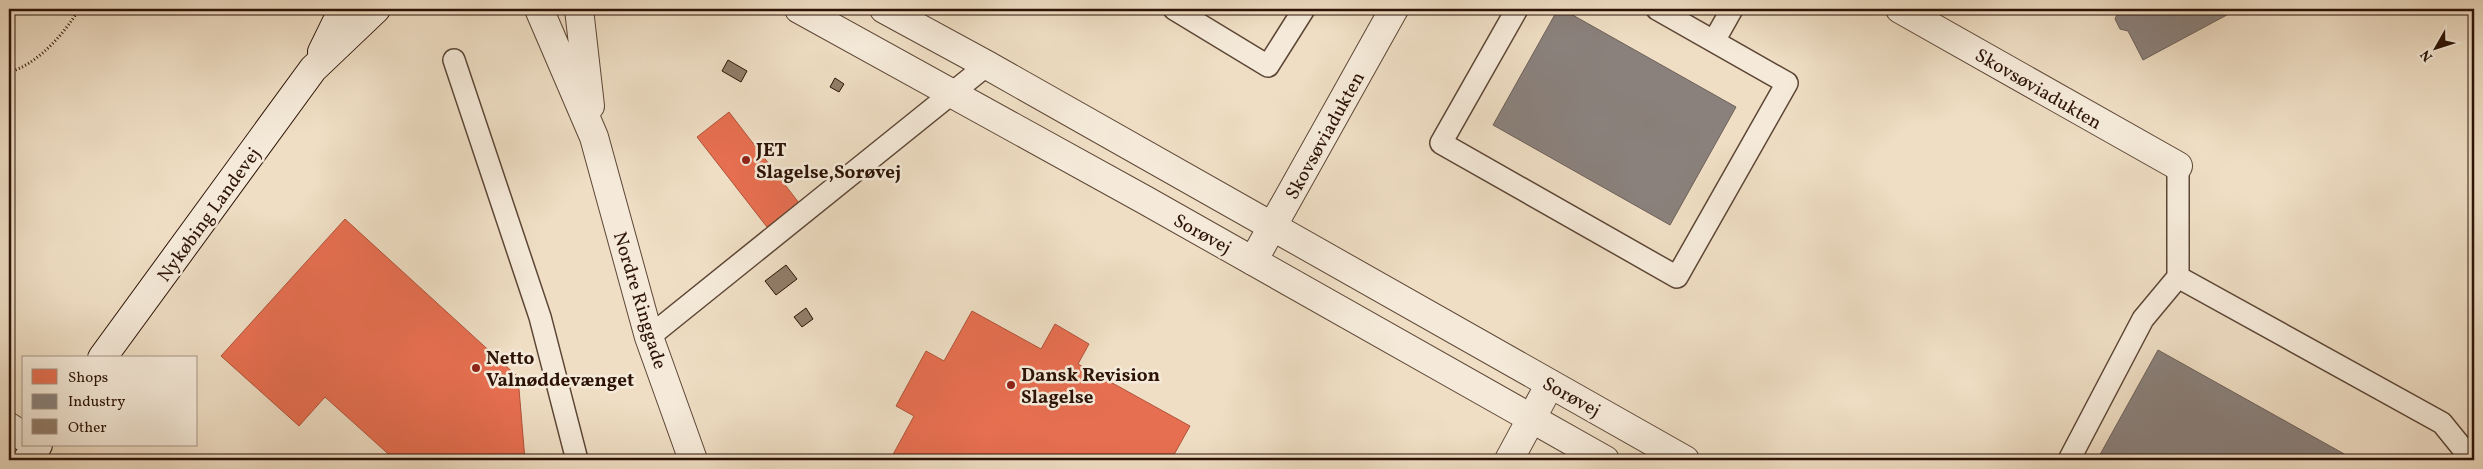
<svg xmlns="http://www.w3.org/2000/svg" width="2483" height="469" font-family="Vollkorn,serif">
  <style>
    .shops { fill: #e76f51; stroke: #af533a }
    .industry { fill: #8a817c; stroke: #6e6059 }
    .building { fill: #917d69; stroke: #2c1306 }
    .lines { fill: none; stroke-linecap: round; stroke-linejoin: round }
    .service-casing { stroke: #5d4636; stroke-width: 24 }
    .minor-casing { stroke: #5d4636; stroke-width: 30 }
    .tertiary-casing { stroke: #5d4636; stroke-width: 30 }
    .secondary-casing { stroke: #2c1306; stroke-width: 30 }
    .path { stroke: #2c1306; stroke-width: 3; stroke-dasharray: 1 2.5; stroke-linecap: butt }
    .service { stroke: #f5ead9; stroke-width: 21 }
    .minor { stroke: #f5ead9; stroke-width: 28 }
    .tertiary { stroke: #f5ead9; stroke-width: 28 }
    .secondary { stroke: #f5ead9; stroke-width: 28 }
    .poi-dot { fill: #8f2418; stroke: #f5ead9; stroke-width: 2 }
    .labels { text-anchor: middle; stroke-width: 5; stroke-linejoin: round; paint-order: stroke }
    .street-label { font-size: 19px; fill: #2c1306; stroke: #f5ead9 }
    .poi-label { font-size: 19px; font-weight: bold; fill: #2c1306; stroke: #f5ead9; text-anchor: start }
  </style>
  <rect width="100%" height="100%" fill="#efdec4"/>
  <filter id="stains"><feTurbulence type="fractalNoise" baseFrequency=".004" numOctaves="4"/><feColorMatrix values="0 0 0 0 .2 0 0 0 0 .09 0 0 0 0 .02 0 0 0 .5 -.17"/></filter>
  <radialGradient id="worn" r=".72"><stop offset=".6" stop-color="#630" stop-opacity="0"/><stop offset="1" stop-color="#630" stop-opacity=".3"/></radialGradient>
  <!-- shops -->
  <path class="shops" d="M729,112L799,203L767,227L697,137Z
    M345,219L518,377L525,460H439L436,458L434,460H395L325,397L299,426L221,356Z
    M972,311L1041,349L1055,324L1089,344L1078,364L1190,426L1171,460H890L914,416L896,406L926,351L944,361Z"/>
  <!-- industry -->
  <path class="industry" d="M1558,9H1562L1736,107L1670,225L1493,125Z
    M2116,9H2238L2143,60L2128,31L2120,29L2115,19L2118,12Z
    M2158,350L2355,460H2097Z"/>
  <!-- building -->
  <path class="building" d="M728,60L747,71L741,82L722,71Z
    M835,78L844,84L839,92L830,87Z
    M786,265L797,279L776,295L765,281Z
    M806,308L813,319L802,327L794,317Z"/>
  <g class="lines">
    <defs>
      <path id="service" d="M1174,9L1268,66L1304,9
        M1517,9L1441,143L1677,277L1787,83L1657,9
        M1714,41L1732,9
        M454,60L540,317L577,460
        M2178,277L2442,423L2472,460
        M649,337L987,65
        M2069,460L2143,319L2178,277V166"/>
      <path id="minor" d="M1900,9L2178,166
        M1253,261L1394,9
        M9,427L24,437
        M1509,460L1550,384"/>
      <path id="tertiary" d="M539,9L594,137L649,337L693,460
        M579,9L590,106
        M799,9L1145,200L1605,460
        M884,9L987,65L1685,460"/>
      <path id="secondary" d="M322,52L343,9
        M102,358L313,69L376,9
        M27,460L38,445"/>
    </defs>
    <!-- service casing -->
    <use href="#service" class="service-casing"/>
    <!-- minor casing -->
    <use href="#minor" class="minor-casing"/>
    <!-- tertiary casing -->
    <use href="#tertiary" class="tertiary-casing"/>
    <!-- secondary casing -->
    <use href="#secondary" class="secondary-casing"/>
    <!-- path -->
    <path class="path" d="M9,72C37,65 65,33 79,9"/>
    <!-- service -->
    <use href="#service" class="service"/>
    <!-- minor -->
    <use href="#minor" class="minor"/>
    <!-- tertiary -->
    <use href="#tertiary" class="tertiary"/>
    <!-- secondary -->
    <use href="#secondary" class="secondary"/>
  </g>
  <!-- markers -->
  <g class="poi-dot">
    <circle cx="746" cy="160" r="5"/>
    <circle cx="476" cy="368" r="5"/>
    <circle cx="1011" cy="385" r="5"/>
  </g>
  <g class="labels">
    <!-- street labels -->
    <g class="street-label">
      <text transform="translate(2039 88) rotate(30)" y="7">Skovsøviadukten</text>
      <text transform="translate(1324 135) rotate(-61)" y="7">Skovsøviadukten</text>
      <text transform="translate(208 214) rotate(-54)" y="7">Nykøbing Landevej</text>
      <text transform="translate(1203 233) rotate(29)" y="7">Sorøvej</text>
      <text transform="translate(641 300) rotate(73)" y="7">Nordre Ringgade</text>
      <text transform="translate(1572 396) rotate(29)" y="7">Sorøvej</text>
    </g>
    <!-- poi labels -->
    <g class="poi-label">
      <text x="756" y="156">JET<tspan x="756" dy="22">Slagelse,Sorøvej</tspan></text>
      <text x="486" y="364">Netto<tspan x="486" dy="22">Valnøddevænget</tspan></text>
      <text x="1021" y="381">Dansk Revision<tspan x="1021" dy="22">Slagelse</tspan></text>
    </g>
  </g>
  <!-- margin -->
  <rect width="2483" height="469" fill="none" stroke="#efdec4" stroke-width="30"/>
  <rect x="10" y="10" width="2463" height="449" fill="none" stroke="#2c1306" stroke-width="2.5"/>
  <rect x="15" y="15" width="2453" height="439" fill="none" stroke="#2c1306"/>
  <!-- legend -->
  <rect x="22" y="356" width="175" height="90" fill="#f5ead9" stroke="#a59485"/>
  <rect x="32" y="369" width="25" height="15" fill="#e76f51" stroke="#a59485"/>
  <text x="68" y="382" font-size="15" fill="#2c1306">Shops</text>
  <rect x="32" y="394" width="25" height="15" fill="#8a817c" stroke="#a59485"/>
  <text x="68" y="406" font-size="15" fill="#2c1306">Industry</text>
  <rect x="32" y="419" width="25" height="15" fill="#917d69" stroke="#a59485"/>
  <text x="68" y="432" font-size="15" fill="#2c1306">Other</text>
  <!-- north arrow -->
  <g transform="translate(2436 48) rotate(231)" stroke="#f5ead9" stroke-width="4" paint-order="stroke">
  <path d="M0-4L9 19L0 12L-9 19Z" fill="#2c1306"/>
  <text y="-8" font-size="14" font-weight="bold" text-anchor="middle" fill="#2c1306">N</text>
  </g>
  <rect width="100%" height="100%" filter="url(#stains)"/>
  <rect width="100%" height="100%" fill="url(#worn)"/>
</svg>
